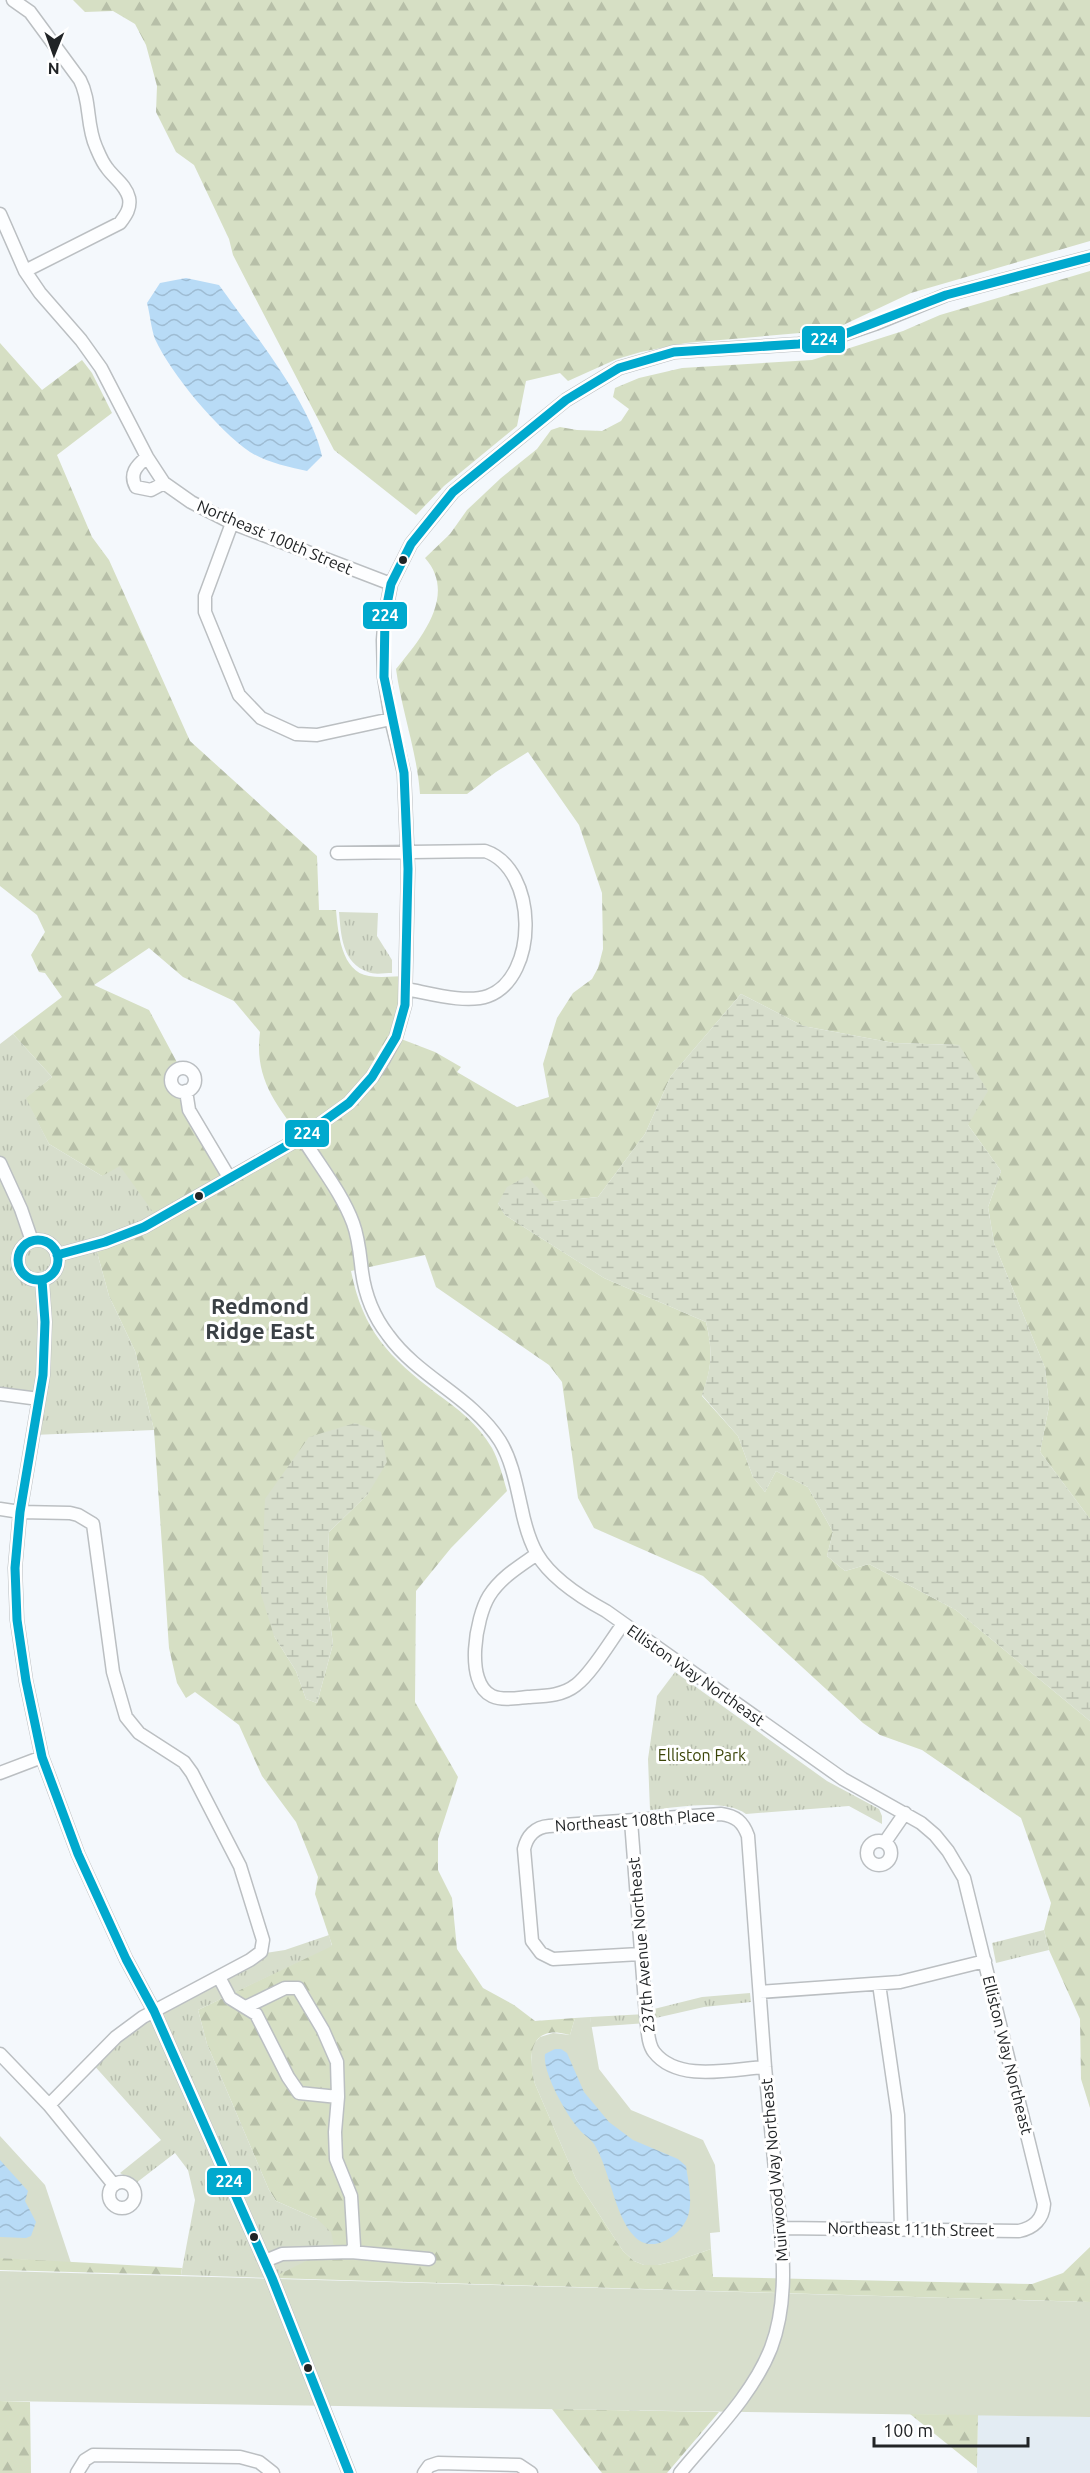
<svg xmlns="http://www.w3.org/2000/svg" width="1090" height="2473" font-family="Ubuntu,sans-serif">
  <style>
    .built { fill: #e3ecf3 }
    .grass { fill: #d7decc }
    .forest { fill: url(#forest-firs); fill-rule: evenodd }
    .wetland { fill: url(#wetland-marsh) }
    .park { fill: url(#park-tufts) }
    .water { fill: url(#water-waves) }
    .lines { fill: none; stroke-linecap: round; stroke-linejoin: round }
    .minor-casing { stroke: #bbbfc2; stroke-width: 15 }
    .minor { stroke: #fdfeff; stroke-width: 12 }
    .bus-1-casing { stroke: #fff; stroke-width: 14 }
    .bus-1 { stroke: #00a9ce; stroke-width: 9 }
    .bus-dot { fill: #212426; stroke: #fff; stroke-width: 2 }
    .labels { text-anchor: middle; stroke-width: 6; stroke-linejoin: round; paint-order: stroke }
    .street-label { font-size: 16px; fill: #212426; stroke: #fff }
    .park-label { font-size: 16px; fill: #3b4508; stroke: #fff }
    .district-label { font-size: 22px; font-weight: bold; fill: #3a4045; stroke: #fff }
    .line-badge { stroke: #fff; stroke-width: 2 }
    .badge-label { font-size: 16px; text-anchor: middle; font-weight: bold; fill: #fff }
  </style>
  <defs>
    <pattern id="forest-firs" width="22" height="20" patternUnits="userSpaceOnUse" patternTransform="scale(1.5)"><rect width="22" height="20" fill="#d6dfc4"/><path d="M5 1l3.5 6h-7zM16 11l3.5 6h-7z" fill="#b7bfa8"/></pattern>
    <pattern id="wetland-marsh" width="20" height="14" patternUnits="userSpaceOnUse" patternTransform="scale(1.5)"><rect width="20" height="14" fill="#d7decc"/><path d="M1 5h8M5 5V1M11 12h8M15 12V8" fill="none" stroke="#b8beaf"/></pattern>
    <pattern id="park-tufts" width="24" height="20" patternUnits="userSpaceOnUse" patternTransform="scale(1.5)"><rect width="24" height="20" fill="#d7decc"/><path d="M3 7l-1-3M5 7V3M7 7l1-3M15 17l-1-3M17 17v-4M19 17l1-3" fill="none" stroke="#b8beaf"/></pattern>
    <pattern id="water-waves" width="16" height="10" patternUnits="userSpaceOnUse" patternTransform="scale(1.5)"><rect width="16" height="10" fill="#b8dbf6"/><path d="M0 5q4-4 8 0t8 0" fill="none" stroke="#9ebcd3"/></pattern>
  </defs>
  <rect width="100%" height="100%" fill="#f4f8fc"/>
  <!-- built -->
  <path class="built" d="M978,2415L1090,2417V2473H977Z"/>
  <!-- grass -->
  <path class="grass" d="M590,2017L599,2069L631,2110L703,2140L715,2165L720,2232L710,2233L711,2249L679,2260L658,2265H644L634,2261L623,2251L576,2179L535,2084L531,2068L532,2046L540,2037L553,2033L570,2035L575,2018Z
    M0,2136L45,2185L71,2263L0,2258Z
    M0,2271L1090,2302V2417L0,2401Z"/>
  <!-- forest -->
  <path class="forest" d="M73,0H1090V241L911,293L839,327L800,333L686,343L641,352L617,359L568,381L560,373L526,381L517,426L444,486L416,515L334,450L233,255L229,239L194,165L176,152L156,112L157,86L146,45L135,24L113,11L85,12Z
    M1090,271V1519L1040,1452L1049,1406L1045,1368L994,1243L988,1207L1001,1171L968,1125L959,1045L894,1043L803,1026L741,994L671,1076L645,1134L598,1197L550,1202L498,1203L505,1215L604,1278L706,1322C713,1352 712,1367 702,1396L738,1436L753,1477L765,1492L776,1471L808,1487L833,1532L827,1556L845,1571L869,1564L956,1610L1090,1721V2108L1081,2079L1080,2019L1049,1950L1044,1930L1051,1903L1021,1818L922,1750L880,1735L863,1723L703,1576L594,1528L578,1498L562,1382L549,1365L436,1287L425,1255L351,1271C363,1331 389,1357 436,1393C458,1409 478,1424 492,1448C499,1461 503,1477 507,1491L451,1548L416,1591L415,1702L458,1777L438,1839V1870L452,1898L457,1949L483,1988L514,2005L535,2021L575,2018L570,2035C530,2023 527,2055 535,2084L576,2179L623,2251L634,2261L644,2265H658L679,2260L711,2249L713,2277L1032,2284L1063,2273L1090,2247V2302L272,2278L317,2219L276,2201L269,2190L207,2044L198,2010L332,1945L315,1894L318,1877L296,1822L262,1776L239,1725L195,1692L186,1698L177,1683L169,1648L154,1430L135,1351L109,1296L95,1245L102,1176L49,1144L25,1098L52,1077L13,1034L62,997L45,973L39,972L31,955L45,932L37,915L0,886V343L42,390L82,360L92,373L112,413L57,455L92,537L109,560L190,741L317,856L319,910H336C338,932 341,972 369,976C381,978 395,976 407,976L396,1037L435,1052L461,1067L457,1072L517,1107L549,1097L543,1064L557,1018L573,993L592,979L598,968L603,949L602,893L579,825L528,752L496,772L467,794H420C417,752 402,712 396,669C420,640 458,595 425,558L450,534L467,510L501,478L537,449L551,430L560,427L577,430L602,431L621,421L629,409L613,397L615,388L639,378L682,368L812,360L903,331L940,315ZM149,948L183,977L234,1001L260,1032C254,1077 275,1104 301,1137L230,1179L182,1091L172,1085V1077L180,1068L149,1010L94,985ZM381,1432L368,1494L329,1532L326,1594L333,1644L317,1703L306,1699L296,1671L274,1636Z
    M0,2258L182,2268L181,2275L0,2270Z
    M0,2401L30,2402L31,2473H0Z
    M552,2409L719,2412L667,2473H602Z
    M910,2414L978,2415L977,2468Z"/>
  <!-- wetland -->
  <path class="wetland" d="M741,994L803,1026L894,1043L959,1045L988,1091L968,1125L1001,1171L988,1207L994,1243L1045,1368L1049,1406L1040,1452L1090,1519V1721L956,1610L869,1564L845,1571L827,1556L833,1532L808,1487L776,1471L765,1492L753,1477L738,1436L702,1395C712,1367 713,1352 706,1322L604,1278L505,1215L498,1203L507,1187L527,1176L550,1202L598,1197L645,1134L671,1076Z
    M355,1423L381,1432L387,1462L368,1494L329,1532L326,1594L333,1644L317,1703L306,1699L296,1671L274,1636L261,1594L265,1499L309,1437Z"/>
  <!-- park -->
  <path class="park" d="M339,912L378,913L377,936L392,960V973C385,973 374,975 368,972C342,963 341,935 339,912Z
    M13,1034L52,1077L26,1098L49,1144L102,1176L120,1166L158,1219L95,1245L109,1296L135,1351L154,1430L33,1435L39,1399L0,1394V1044Z
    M675,1672L827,1781L879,1809L882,1816V1824L849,1806L746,1814C724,1798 677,1808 650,1810L648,1759L657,1696Z
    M1044,1930L1049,1950L996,1963L992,1943Z
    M329,1935L332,1946L198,2010L207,2044L269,2190L276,2201L317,2219L331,2232L334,2247L272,2278L181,2275L195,2200L188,2170L175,2153L136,2183L120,2173L161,2140L91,2062L116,2037L259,1954L285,1950Z
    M750,1993L751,2002L704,2007L647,2020V2023L591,2027L590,2017L646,2014V2011L702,1997Z"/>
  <!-- water -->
  <path class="water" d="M186,278L219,285C251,330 311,403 322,456L307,471C288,467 266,462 250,452C218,430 171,374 155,339C151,328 150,314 147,303L160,283Z
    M555,2049H561L567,2053L584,2092L609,2122L633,2140L678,2159L686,2166C688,2181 693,2200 688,2216C682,2235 652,2256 634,2236C614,2215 610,2169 594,2144C589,2137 582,2134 578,2128C566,2114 542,2072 545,2054Z
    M0,2160L28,2191L25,2201L36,2222L31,2236L26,2238L0,2237Z"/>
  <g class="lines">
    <defs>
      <path id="minor" d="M13,0L30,12L80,80C91,101 86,125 96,147C99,154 102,162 107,168C114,178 126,185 129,198C131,208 126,215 120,223L25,271
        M0,214L25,271L40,293L81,340L101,368L147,457L164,483L191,502L232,523L391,584
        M147,457C136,466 129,474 136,487L151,490L164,483
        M232,523L205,596V612L239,695L261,718L296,734L317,735L391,719
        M337,853L485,851C538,869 539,977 488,996C466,1004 429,993 406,989
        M171 1080a12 12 0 1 1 24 0a12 12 0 1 1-24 0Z
        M186,1091L189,1110L230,1179
        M302,1137C319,1165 342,1193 353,1223C359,1239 360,1256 362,1272C365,1294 374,1317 388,1335C419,1378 471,1396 500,1441C512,1461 516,1484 521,1506C524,1521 529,1540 537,1554C551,1578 582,1598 606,1611L843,1779L921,1823L935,1835L948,1851L964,1878L1044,2204C1043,2219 1034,2228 1019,2231L781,2228
        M0,1163L21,1209L32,1241
        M18 1260a20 20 0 1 1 40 0a20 20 0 1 1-40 0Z
        M57,1255L105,1242L144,1227L302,1137L349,1103L372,1077L384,1059L396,1037L405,1005L408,869L404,773L391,719L384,677L383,640L385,615L391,584L411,544L453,492L566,400L619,368L674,352L799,344L837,337L875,324L946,295L1090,257
        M42,1280L45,1322L43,1375L20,1512L15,1568L17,1620L26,1681L42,1757L78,1854L126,1959L154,2011L272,2278L349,2473
        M0,1394L39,1399
        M0,1509L20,1512L70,1513L78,1515L93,1524L113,1672L126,1717L139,1733L184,1762L192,1773L240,1866L263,1940L261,1952L250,1960L143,2017L116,2037L49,2105
        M537,1554C520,1566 501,1577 489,1596C476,1617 464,1683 492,1696C503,1701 517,1698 528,1697C545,1696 562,1696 576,1685C592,1673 611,1640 623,1624
        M0,1773L42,1757
        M631,1821L646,2016C648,2028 647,2043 654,2052C678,2083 732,2069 765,2067
        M867 1853a12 12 0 1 1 24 0a12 12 0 1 1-24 0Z
        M885,1842L905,1813
        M640,1954L553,1959L541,1953L532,1941L524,1849C527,1836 535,1827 549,1826L721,1814C736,1816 743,1822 748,1836C754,1913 759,1990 765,2067C769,2108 773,2149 777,2190C782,2241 790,2298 771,2348C752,2396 712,2434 680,2473
        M219,1977L230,1998L256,2014L288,2077L299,2093L338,2097L335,2132L336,2159L351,2196L354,2246L351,2252L282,2254L265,2261
        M879,1984L898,2115L901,2228
        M760,1992L900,1982L985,1961
        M246,2007L285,1988H298L323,2030L337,2062L338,2097
        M0,2054L49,2105L114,2185
        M109 2195a13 13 0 1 1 26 0a13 13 0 1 1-26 0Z
        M351,2252L429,2259
        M77,2473L85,2460L93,2455L240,2457L259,2462L273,2473
        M424,2473L429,2466L438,2463L519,2465L531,2473"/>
    </defs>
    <!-- minor casing -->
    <use href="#minor" class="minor-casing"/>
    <!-- minor -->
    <use href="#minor" class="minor"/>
    <defs>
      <path id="bus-1" d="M18 1260a20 20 0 1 1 40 0a20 20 0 1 1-40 0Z
        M57,1255L105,1242L144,1227L302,1137L349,1103L372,1077L396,1037L405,1005L408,869L404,773L384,677L385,615L391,584L411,544L453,492L566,400L619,368L674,352L799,344L837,337L946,295L1090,257
        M42,1280L45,1322L43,1375L20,1512L15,1568L17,1620L26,1681L42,1757L78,1854L126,1959L154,2011L272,2278L349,2473"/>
    </defs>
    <!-- bus-1 casing -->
    <use href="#bus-1" class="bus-1-casing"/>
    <!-- bus-1 -->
    <use href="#bus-1" class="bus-1"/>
  </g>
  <!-- markers -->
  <g class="bus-dot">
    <circle cx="403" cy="560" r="5"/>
    <circle cx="199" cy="1196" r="5"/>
    <circle cx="254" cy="2237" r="5"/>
    <circle cx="308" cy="2368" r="5"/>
  </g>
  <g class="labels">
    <!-- street labels -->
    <g class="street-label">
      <text transform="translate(275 537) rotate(23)" y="6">Northeast 100th Street</text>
      <text transform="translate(696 1675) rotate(35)" y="6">Elliston Way Northeast</text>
      <text transform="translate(635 1820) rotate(-4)" y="6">Northeast 108th Place</text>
      <text transform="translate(641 1945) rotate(-95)" y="6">237th Avenue Northeast</text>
      <text transform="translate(1008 2055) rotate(76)" y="6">Elliston Way Northeast</text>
      <text transform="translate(774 2170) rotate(-95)" y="6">Muirwood Way Northeast</text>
      <text transform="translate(911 2229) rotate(1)" y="6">Northeast 111th Street</text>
    </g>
    <!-- park labels -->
    <g class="park-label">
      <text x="702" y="1761">Elliston Park</text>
    </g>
    <!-- district labels -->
    <g class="district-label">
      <text x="260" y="1314">Redmond<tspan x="260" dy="25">Ridge East</tspan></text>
    </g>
  </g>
  <g class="line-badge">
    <rect x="801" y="325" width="45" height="29" rx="6" fill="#00a9ce"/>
    <rect x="362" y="601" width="46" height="29" rx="6" fill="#00a9ce"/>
    <rect x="284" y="1119" width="46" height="29" rx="6" fill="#00a9ce"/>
    <rect x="206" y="2167" width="46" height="29" rx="6" fill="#00a9ce"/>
  </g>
  <g class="badge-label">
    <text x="824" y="345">224</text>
    <text x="385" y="621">224</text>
    <text x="307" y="1139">224</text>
    <text x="229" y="2187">224</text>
  </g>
  <!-- north arrow -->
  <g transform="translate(54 54) rotate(181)" stroke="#ffffff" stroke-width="4.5" paint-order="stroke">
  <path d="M0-4.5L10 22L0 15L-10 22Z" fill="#212426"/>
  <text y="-9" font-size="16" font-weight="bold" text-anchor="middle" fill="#212426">N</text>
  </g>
  <!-- scale -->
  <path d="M874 2437v9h154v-9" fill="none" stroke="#212426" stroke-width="3"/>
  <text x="883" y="2437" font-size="18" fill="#212426" stroke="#ffffff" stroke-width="4.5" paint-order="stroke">100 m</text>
</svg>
